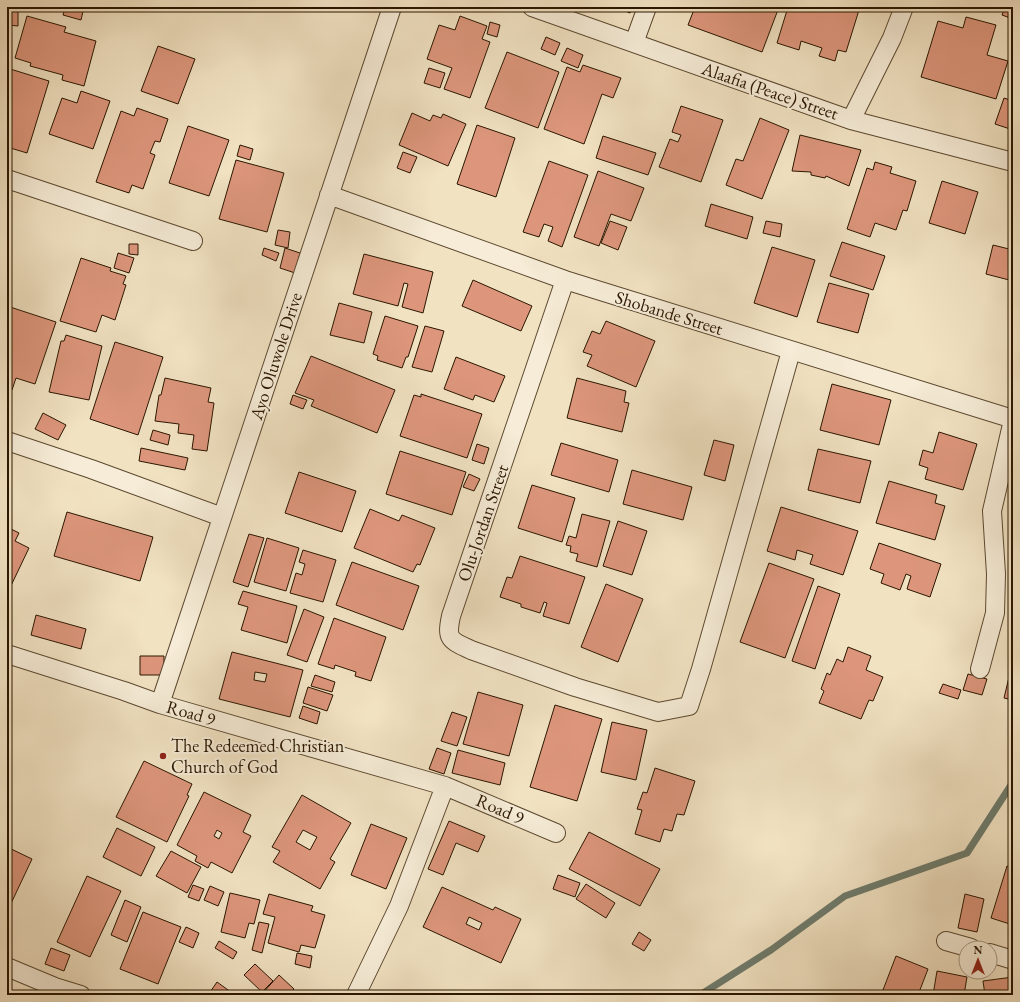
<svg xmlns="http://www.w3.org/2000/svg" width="1020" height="1002" font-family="'EB Garamond',serif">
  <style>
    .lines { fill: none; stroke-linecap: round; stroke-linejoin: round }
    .stream { stroke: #6e7b6c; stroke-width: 7 }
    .building { fill: #dd967c; stroke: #2a1600; fill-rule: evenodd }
    .street-casing { stroke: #5c4930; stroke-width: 20 }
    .street { stroke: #f6ecd7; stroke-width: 18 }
    .poi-dot { fill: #8f2418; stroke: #f6ecd7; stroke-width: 1.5 }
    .labels { text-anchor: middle; stroke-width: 4; stroke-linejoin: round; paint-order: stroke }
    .street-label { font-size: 18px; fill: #2a1600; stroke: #f6ecd7 }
    .poi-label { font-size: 18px; fill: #2a1600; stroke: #f6ecd7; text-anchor: start }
  </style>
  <rect width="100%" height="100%" fill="#f1e2c2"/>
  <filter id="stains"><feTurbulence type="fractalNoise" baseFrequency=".005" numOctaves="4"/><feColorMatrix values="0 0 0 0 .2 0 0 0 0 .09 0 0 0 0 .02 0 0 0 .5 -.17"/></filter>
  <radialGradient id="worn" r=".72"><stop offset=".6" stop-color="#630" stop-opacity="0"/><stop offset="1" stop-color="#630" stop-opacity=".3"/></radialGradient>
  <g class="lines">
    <!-- stream -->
    <path class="stream" d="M700,995L771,950L845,896L967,853L1013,782"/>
  </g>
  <!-- building -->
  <path class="building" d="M7,7L18,8V26L7,25Z
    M60,7H84L81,20L63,15L65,8Z
    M619,7H632L630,13L618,8Z
    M695,7H779L762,52L688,25Z
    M788,7H849L859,10L846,52L838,50L835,61L819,56L822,48L801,41L799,50L777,43Z
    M1005,7H1013V19L1002,15Z
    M27,16L66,27L64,32L96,41L84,86L62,80L63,75L30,66L31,63L15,58Z
    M460,16L487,26L482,39L490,42L470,98L444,89L452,68L427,59L439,25L455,30Z
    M966,17L996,25L987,55L1008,61L996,99L921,77L938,21L963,28Z
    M490,22L500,25L497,37L487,34Z
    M546,37L560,43L555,55L541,49Z
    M158,46L195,59L178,104L141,91Z
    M567,48L583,55L578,68L561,61Z
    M507,52L559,72L538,128L485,108Z
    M583,65L621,78L613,98L602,94L584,144L544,129L567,67L580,72Z
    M7,68L49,81L27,153L7,147Z
    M429,68L445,73L440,88L424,83Z
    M81,91L110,101L93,149L49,134L62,98L77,103Z
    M1004,98L1013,101V120L1010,129L995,124Z
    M681,106L723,120L701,182L659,167L670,139L678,142L681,135L672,132Z
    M137,108L168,119L160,142L155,141L150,153L155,155L143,189L132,185L129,193L96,182L121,111L134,116Z
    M412,113L430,121L433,115L441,118L443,114L466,124L448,166L399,145Z
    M760,118L789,130L762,199L726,185L736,159L743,161Z
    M477,125L515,138L496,197L457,184Z
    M188,126L229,140L209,196L169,183Z
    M800,135L861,150L849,186L826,176L825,178L811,175V172L792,171Z
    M603,136L656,153L648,175L596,158Z
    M240,145L253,149L250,160L237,156Z
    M403,152L417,157L410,173L397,168Z
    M236,160L284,173L267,232L219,219Z
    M549,161L588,175L562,247L548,241L553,227L544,224L539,237L523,232Z
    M875,162L892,167L890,173L916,181L907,211L903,210L896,230L875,223L870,237L847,229L867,168L873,170Z
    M598,171L644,188L631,221L611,214L599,246L574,237Z
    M942,181L978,192L965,234L929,223Z
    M711,204L753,217L747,239L705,226Z
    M610,221L627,227L618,250L601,243Z
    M766,221L782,224L780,237L763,233Z
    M278,230L290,232L288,248L275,245Z
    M842,242L885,256L873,290L830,276Z
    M129,244H138V255L129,254Z
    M993,245L1013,250V281L986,274Z
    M772,247L815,260L797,317L754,303Z
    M264,248L279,253L276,261L262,255Z
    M285,248L300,253L295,273L280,268Z
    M118,253L134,258L129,273L114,268Z
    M364,254L433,272L423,313L402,307L408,284L404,283L398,306L353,294Z
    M81,258L111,268L110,271L126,276L123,284L126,285L115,320L102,315L96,332L60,321Z
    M473,280L532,306L521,331L462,306Z
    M829,283L869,294L858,333L817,322Z
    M339,303L372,312L364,343L330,335Z
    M7,306L56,322L35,384L16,378L12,390L7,388Z
    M385,316L418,326L408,357H406L402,368L377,360L378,356L373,354Z
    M606,321L655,341L636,387L587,366L592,355L583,352L592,331L600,334Z
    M425,326L444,331L432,372L412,367Z
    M66,335L102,346L89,400L49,392L61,341H64Z
    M115,342L163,357L138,435L90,419Z
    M311,356L395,390L377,433L311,406L314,400L295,393Z
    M456,357L505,376L494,402L475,395L473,400L444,389Z
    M165,378L211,388L208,402L214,403L207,451L192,449L194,435L178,433L179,424L155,421L159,395H161Z
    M577,378L626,391L624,402L629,403L622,432L567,418Z
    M832,384L891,400L879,445L820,430Z
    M421,394L482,414L467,458L400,436L414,395L421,397Z
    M293,395L307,400L303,409L290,404Z
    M43,413L66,425L58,440L35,429Z
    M153,430L170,435L168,445L150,440Z
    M939,432L977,444L963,490L925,479L928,468L919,465L923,450L933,453Z
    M714,440L734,445L725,481L704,475Z
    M561,443L618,460L609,492L551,475Z
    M477,444L489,448L484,464L472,460Z
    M141,448L188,458L185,470L139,461Z
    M818,449L871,461L860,503L808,490Z
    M400,451L466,472L452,515L386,494Z
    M632,470L692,487L683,520L623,504Z
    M299,472L356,491L342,532L285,513Z
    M469,474L480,479L474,491L463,487Z
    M889,481L937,495L935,503L945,506L935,540L876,523Z
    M532,485L575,498L562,542L518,528Z
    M781,507L858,531L843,575L810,564L813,555L797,550L795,560L767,551Z
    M370,509L399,521L402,515L435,528L420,565L417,564L413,572L354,548Z
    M67,512L153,537L140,581L54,556Z
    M582,514L610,521L597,567L576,561L578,554L570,552L571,546L566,545L569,536L576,538Z
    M618,521L647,531L632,575L603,566Z
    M7,527L19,533L15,541L29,548L7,594Z
    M249,534L264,538L248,587L233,582Z
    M267,538L299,548L286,591L254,582Z
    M879,543L941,564L930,597L907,589L911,576L906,574L900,590L881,583L884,574L870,569Z
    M303,550L336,560L323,602L290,593L296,573L302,575L305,564L299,562Z
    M520,556L585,577L569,624L543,616L547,603L544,602L540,613L521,607V604L500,597L507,577L512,578Z
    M352,562L419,586L403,630L336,605Z
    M769,563L814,579L785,658L740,642Z
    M606,584L643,599L618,662L581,647Z
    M818,586L840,594L815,669L792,661Z
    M243,591L297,606L287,643L241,630L248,607L238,604Z
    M304,609L324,617L307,662L287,655Z
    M36,615L86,629L81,649L31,635Z
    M334,618L386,637L371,681L355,676L356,672L335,665L334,669L318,664Z
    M848,647L871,656L866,670L883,677L873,701L869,700L861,719L819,703L824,691L821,689L827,673L830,675L837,659L843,662Z
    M232,652L303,670L290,717L219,699ZM255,672L267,674L265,682L254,680Z
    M140,656H164V675H140Z
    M1010,673L1013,674V700L1004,698Z
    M968,674L987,679L982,695L963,690Z
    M315,675L335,682L332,692L311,686Z
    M943,684L961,690L958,699L939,693Z
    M308,687L333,695L327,711L303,703Z
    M478,692L523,705L509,756L463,744Z
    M555,705L602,719L577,801L530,787Z
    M303,706L320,712L317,724L299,718Z
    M452,712L467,717L457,746L441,741Z
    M612,722L647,730L636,780L601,772Z
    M437,748L451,753L444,774L429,769Z
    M458,750L505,763L500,785L452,773Z
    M144,761L192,784L187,795L189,796L167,842L116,817Z
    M655,768L695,781L684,815L677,814L672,831L664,829L660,842L635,834L642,810L637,809L643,792L647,793Z
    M204,792L251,815L243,832L251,836L232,873L211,862L208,868L195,861L197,856L177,845ZM217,830L222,833L219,839L214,836Z
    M302,795L351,823L330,859L335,862L320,889L273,862L280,851L272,847ZM303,830L317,837L310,850L296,842Z
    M449,821L485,836L478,852L456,843L443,875L428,869Z
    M371,824L407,838L386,889L351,875Z
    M117,828L155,847L141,876L103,857Z
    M589,832L660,869L640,906L569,869Z
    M7,847L32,859L7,912Z
    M171,851L201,867L187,893L156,876Z
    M1007,866L1013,868V925L991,918Z
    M558,875L580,883L575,897L553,889Z
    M87,876L121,891L90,957L57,942Z
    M586,884L615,903L606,918L576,899Z
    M193,885L204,889L199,901L188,897Z
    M210,886L224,892L218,906L204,900Z
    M442,887L493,910L495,907L521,919L501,963L423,927ZM469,917L482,923L479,930L466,924Z
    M230,893L260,900L254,924L249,923L245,938L221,932Z
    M269,894L313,906L311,911L325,915L315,948L301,945L299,952L268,943L275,917L263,914Z
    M965,894L984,899L977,932L958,928Z
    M125,900L141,907L127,942L111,935Z
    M143,912L181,927L158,984L120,969Z
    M259,922L269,924L262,953L252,950Z
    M186,927L199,933L193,948L179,942Z
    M639,932L651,940L644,951L632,944Z
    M219,941L237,952L233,959L215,948Z
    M51,948L70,955L64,971L45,964Z
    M297,953L312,956L310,968L295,964Z
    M896,956L928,969L918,995H896L883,990Z
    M255,964L273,981L262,992L244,975Z
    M937,971L967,977L964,995H933Z
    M279,975L294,989L288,995H261Z
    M1013,977V995H985L983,981Z
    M217,982L235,995H208Z"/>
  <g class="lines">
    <defs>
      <path id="street" d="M532,7L851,120L1013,162
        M634,43L647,7
        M851,120L892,38L904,7
        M7,179L193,241
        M329,195L565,280L1013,419
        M565,280L451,616C446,640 450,640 471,650L575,687L658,712L689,706L701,669L791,351
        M7,441L91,469L222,517
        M7,654L124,691L160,704L445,786L556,833
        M980,669L995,613L996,574L992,511L1013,420
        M160,704L392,7
        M946,941L971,948
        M990,953L1013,960
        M7,967L55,987L81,995
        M356,995L399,906L445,786"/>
    </defs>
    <!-- street casing -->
    <use href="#street" class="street-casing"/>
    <!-- street -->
    <use href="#street" class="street"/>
  </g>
  <!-- markers -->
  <circle class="poi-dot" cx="163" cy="756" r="4"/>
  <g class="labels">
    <!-- street labels -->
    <g class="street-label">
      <text transform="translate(770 91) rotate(19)" y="6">Alaafia (Peace) Street</text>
      <text transform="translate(669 313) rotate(17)" y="6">Shobande Street</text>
      <text transform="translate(276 356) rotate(-72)" y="6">Ayo Oluwole Drive</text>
      <text transform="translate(483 523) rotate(-71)" y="6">Olu-Jordan Street</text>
      <text transform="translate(191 713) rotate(16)" y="6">Road 9</text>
      <text transform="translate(500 809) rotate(23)" y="6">Road 9</text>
    </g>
    <!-- poi labels -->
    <g class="poi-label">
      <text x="171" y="752">The Redeemed Christian<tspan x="171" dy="21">Church of God</tspan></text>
    </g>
  </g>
  <!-- margin -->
  <rect width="1020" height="1002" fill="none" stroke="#f1e2c2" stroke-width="24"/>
  <rect x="8" y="8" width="1004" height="986" fill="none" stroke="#2a1600" stroke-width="2"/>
  <rect x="12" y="12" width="996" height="978" fill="none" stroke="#2a1600"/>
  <!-- north arrow -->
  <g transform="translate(978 960)"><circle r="19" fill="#f6ecd7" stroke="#a49681"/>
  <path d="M0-3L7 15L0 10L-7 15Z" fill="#8f2418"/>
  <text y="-6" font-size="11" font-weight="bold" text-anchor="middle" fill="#2a1600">N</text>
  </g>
  <rect width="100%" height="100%" filter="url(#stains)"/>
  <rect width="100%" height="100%" fill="url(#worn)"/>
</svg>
